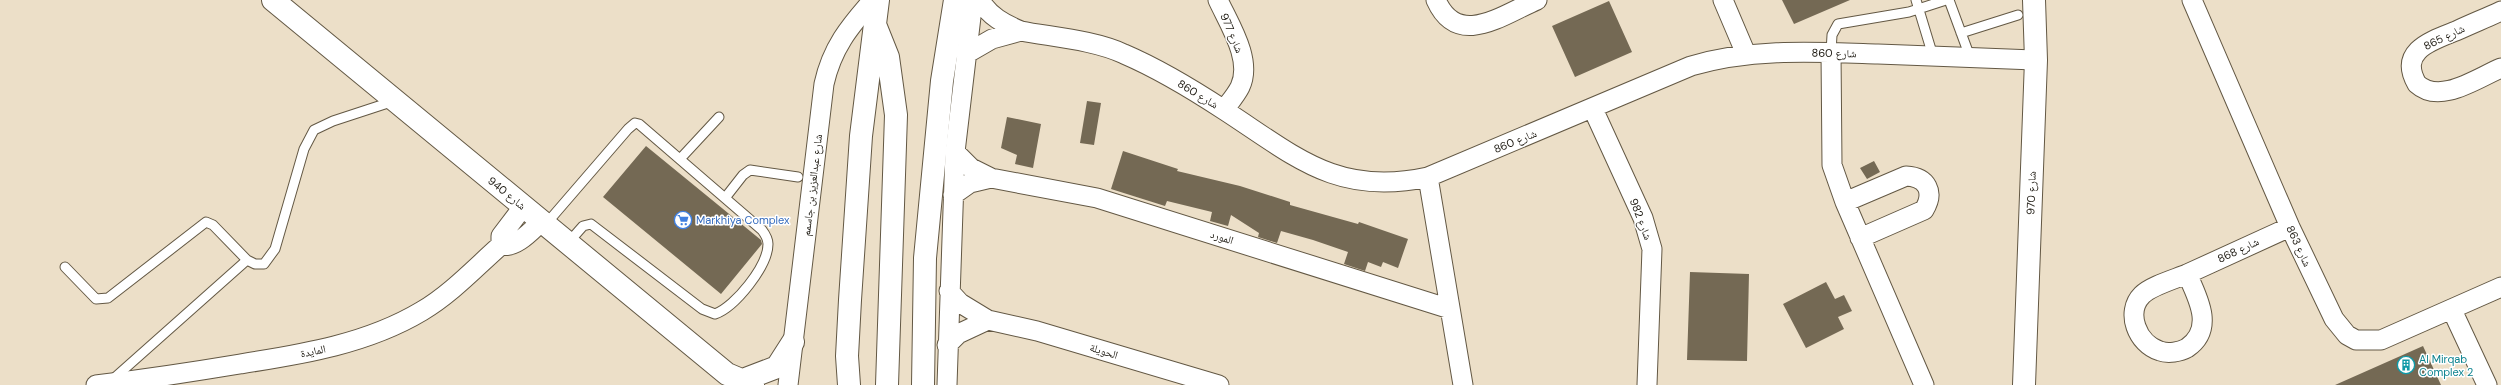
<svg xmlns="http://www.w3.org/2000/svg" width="2501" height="385" font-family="'DM Sans','Noto Naskh Arabic',sans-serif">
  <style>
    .building { fill: #746954 }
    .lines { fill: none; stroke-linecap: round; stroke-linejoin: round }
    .service-casing { stroke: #635844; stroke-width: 11 }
    .minor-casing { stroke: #635844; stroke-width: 21 }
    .tertiary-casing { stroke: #635844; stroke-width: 24 }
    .primary-casing { stroke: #635844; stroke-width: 24 }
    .service { stroke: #fff; stroke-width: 9 }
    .minor { stroke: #fff; stroke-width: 19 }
    .tertiary { stroke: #fff; stroke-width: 22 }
    .primary { stroke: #fff; stroke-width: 22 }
    .labels { text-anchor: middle; stroke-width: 3; stroke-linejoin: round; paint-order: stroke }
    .street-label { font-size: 11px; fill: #1e1a12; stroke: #fff }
    .shop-label { font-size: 11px; fill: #366cbe; stroke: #fff; text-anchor: start }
    .culture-label { font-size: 11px; fill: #0d838f; stroke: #fff; text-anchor: start }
  </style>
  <rect width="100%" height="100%" fill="#ecdfc8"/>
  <!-- building -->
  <path class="building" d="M1782,0H1850L1794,24Z
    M1609,1L1632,52L1575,77L1552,26Z
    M1087,101L1101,103L1094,145L1080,143Z
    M1007,117L1041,124L1033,168L1015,164L1017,155L1001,148Z
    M646,146L761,240L762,244L721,294L603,197Z
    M1123,151L1178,169L1177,171L1240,186L1290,202V205L1358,224L1359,222L1408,239L1398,268L1383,262L1381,267L1368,262L1365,271L1344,264L1348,252L1313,240L1281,231L1277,243L1258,237L1259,233L1231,215L1228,226L1210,221L1212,212L1167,201L1165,206L1111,189Z
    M1874,161L1880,172L1867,179L1860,168Z
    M1690,272L1749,274L1747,361L1687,360Z
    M1826,282L1835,299L1844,295L1852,311L1838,317L1844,329L1806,348L1783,304Z
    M2423,346L2441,385H2335Z"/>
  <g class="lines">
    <defs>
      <path id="service" d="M1916,0L1933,56
        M1949,0L1970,57
        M1961,33L2018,15
        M1831,52L1832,35L1838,24L1909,12L1946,0
        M680,159L719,117
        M725,198L743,175L750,170L798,177
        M546,224L628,129L635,123L639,124L762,230C765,234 768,239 768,244C768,266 735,307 715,314L702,309L591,224L583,226L568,243
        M65,267L96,299L108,298L206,222L213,225L247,260L255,264H264L275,249L304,149L314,130L333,121L394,101
        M112,380L247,260"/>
      <path id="minor" d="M980,0C989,16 1004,24 1021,31C1052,37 1094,40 1124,54C1159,69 1192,89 1224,110C1295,156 1337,197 1428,177L1691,66C1752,48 1816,52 1878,54C1931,56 1983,58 2036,60
        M1218,0C1229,24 1253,60 1240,87C1236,95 1229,103 1224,110
        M1436,0C1458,49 1502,15 1537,0
        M1723,0L1746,54
        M2192,0L2290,227L2334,319L2347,335L2356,340H2381L2501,287
        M2501,11C2486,18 2471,24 2456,31C2431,41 2398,51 2417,84C2440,105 2477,78 2501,68
        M1831,52L1832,165L1845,202L1924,385
        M966,54L992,39L1021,31
        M1593,109L1643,218L1652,249L1647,385
        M955,152L971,168L991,178L1097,198L1450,309
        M1428,177L1463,385
        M953,195L970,183L991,178
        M1845,202L1906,176C1927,177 1935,192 1924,210L1860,238
        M501,245V236L523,207
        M2187,274C2198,298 2215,329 2187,348C2180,352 2168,354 2160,351C2137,344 2125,312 2142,295C2151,286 2175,279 2187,274Z
        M2187,274L2290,227
        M949,291L960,303L988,320L1037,331L1219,385
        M2452,310L2487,385
        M947,345L958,334L988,320
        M96,385C145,379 192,372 240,364C303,354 367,344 422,311C451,294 476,267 501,245C516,249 532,230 542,221
        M788,385L824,84C832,48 849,27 873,0
        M947,385L955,152L973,0"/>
      <path id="tertiary" d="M273,0L727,374L753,385
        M743,380L777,367L793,342
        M2024,385L2036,60L2034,0"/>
      <path id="primary" d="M876,27L888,57L896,115L887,385
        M849,385L847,356L850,300L861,136L878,0
        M923,385L925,258L942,81L955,0"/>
    </defs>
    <!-- service casing -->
    <use href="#service" class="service-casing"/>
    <!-- minor casing -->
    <use href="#minor" class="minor-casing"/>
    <!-- tertiary casing -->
    <use href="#tertiary" class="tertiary-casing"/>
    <!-- primary casing -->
    <use href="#primary" class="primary-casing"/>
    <!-- service -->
    <use href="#service" class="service"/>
    <!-- minor -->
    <use href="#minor" class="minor"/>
    <!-- tertiary -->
    <use href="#tertiary" class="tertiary"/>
    <!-- primary -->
    <use href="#primary" class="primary"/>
  </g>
  <!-- icons -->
  <defs>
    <symbol id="supermarket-ring" viewBox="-11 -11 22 22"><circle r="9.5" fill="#fff" stroke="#3f7fe0" stroke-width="1.5"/><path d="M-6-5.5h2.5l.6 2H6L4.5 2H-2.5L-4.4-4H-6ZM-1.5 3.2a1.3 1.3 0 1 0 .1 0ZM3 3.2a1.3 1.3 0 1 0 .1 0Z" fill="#3f7fe0"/></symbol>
    <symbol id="building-ring" viewBox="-11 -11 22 22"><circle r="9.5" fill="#fff" stroke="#0f9aa8" stroke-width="1.5"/><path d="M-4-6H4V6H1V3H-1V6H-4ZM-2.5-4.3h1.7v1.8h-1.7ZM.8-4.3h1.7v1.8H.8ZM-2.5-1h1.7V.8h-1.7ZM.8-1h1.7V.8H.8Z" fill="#0f9aa8"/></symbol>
  </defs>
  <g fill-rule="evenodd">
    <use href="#supermarket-ring" x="673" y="210" width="20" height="20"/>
    <use href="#building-ring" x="2396" y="355" width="20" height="20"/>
  </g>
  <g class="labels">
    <!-- street labels -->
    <g class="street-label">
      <text transform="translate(1232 33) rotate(67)" y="4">شارع 977</text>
      <text transform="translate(2444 37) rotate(-26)" y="4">شارع 865</text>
      <text transform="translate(1834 53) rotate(1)" y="4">شارع 860</text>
      <text transform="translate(1198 94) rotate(31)" y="4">شارع 860</text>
      <text transform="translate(1515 141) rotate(-22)" y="4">شارع 860</text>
      <text transform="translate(812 185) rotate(-83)" y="4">شارع عبدالعزيز بن جاسمم</text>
      <text transform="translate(507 193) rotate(39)" y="4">شارع 940</text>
      <text transform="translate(2031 193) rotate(-88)" y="4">شارع 970</text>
      <text transform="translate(1641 219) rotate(69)" y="4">شارع 982</text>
      <text transform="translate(1222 237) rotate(18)" y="4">المورد</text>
      <text transform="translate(2299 246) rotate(65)" y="4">شارع 863</text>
      <text transform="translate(2238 250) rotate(-25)" y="4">شارع 868</text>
      <text transform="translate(313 351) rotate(-12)" y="4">المايدة</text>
      <text transform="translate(1104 351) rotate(17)" y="4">الحويلة</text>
    </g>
    <!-- shop labels -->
    <g class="shop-label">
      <text x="696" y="224">Markhiya Complex</text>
    </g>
    <!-- culture labels -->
    <g class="culture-label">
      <text x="2419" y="363">Al Mirqab<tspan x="2419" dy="13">Complex 2</tspan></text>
    </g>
  </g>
</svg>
